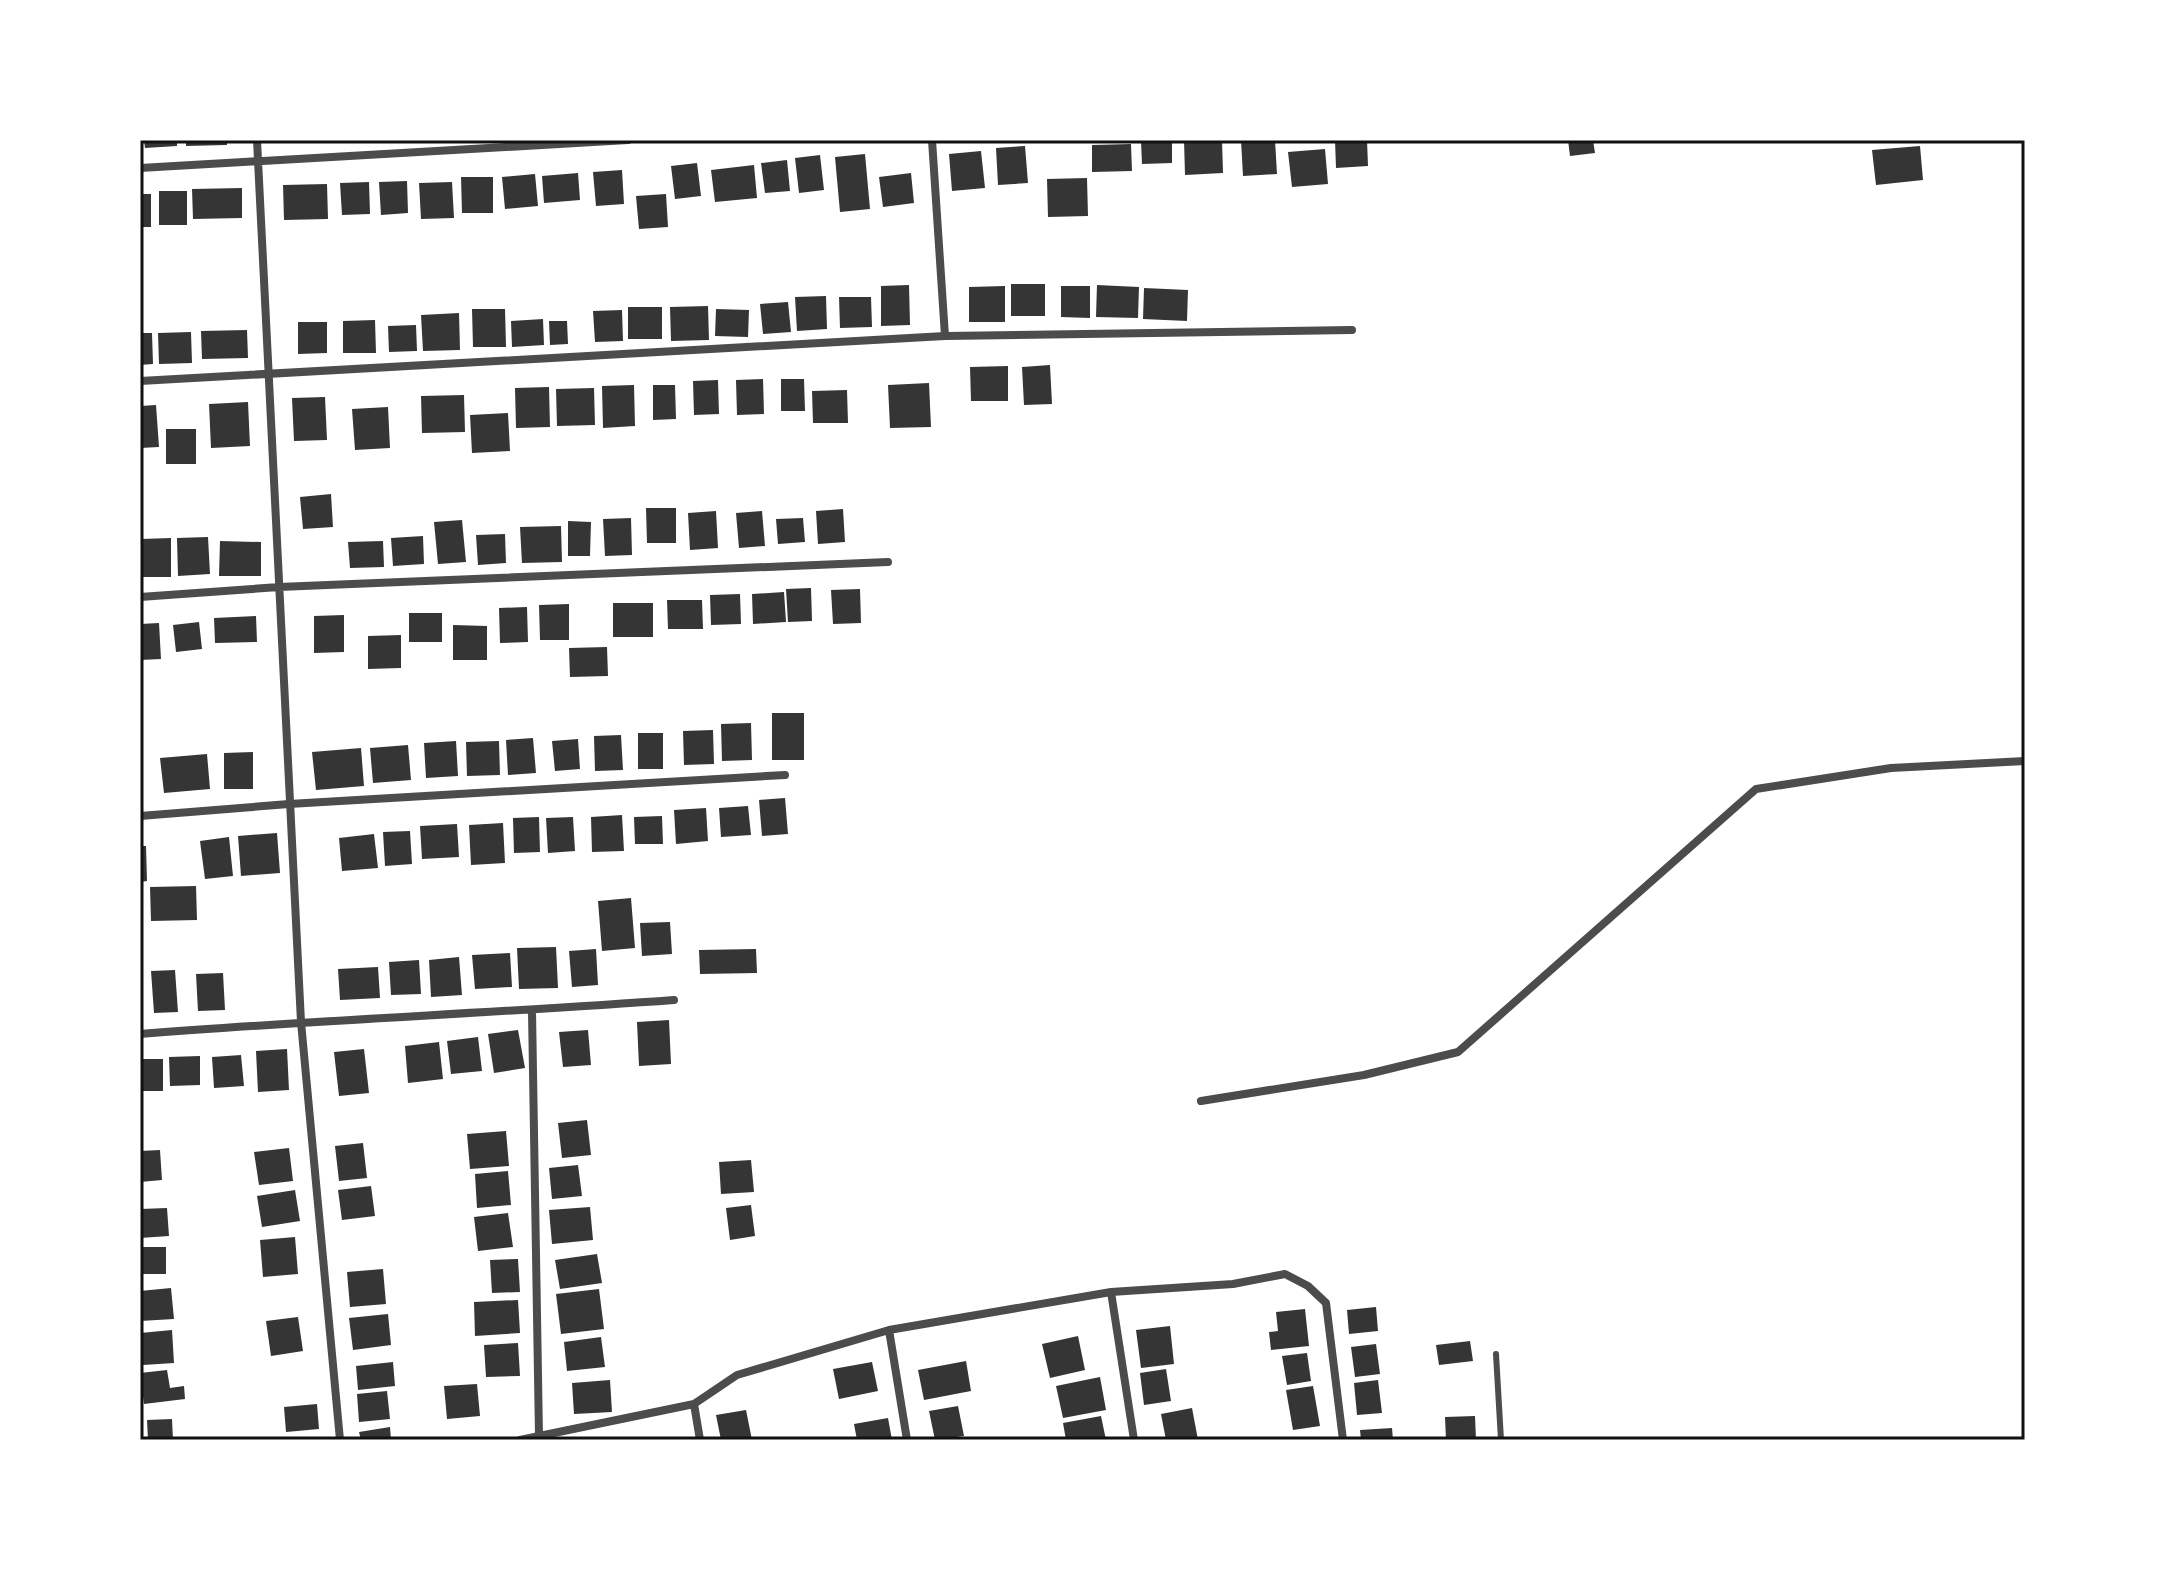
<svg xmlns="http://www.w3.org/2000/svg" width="2165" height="1580" font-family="Lato,sans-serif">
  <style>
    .building { fill: #353535 }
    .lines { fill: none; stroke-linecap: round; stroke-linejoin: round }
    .service { stroke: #4c4c4c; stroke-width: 6 }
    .minor { stroke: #4c4c4c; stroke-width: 8 }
    .neatline { fill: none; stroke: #111; stroke-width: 3 }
  </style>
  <rect width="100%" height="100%" fill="#fff"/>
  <!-- building -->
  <path class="building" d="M144,140H177V146L145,148Z
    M186,140H227V145L186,146Z
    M1172,140V163L1142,164L1141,141Z
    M1184,140H1222L1223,173L1185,175Z
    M1241,140H1275L1277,174L1243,176Z
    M1335,140H1367L1368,166L1336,168Z
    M1568,140H1593L1595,153L1570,156Z
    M1131,144L1132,171L1092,172V145Z
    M1025,146L1028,183L998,185L996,148Z
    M1920,146L1923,180L1876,185L1872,150Z
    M1325,149L1328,184L1292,187L1288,152Z
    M981,151L985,188L952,191L949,154Z
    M865,154L870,209L840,212L835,157Z
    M820,155L824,190L799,193L795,158Z
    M787,160L790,191L765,193L761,163Z
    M697,163L701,196L675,199L671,166Z
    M754,165L757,198L715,202L711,170Z
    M622,170L624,204L596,206L593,172Z
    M578,173L580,200L544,203L542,176Z
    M911,173L914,203L883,207L879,177Z
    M535,174L538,206L505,209L502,177Z
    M461,177H493V213H462Z
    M1087,178L1088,216L1048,217L1047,179Z
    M407,181L408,213L381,215L379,182Z
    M369,182L370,214L342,215L340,183Z
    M452,182L454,218L421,219L419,183Z
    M327,184L328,219L284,220L283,185Z
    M242,188V218L193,219L192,189Z
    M159,191H187V225H159Z
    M140,194H151V227H140Z
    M666,194L668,227L639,229L636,196Z
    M1011,284H1045V316H1011Z
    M909,285L910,325L881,326V286Z
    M1097,285L1139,287L1138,318L1096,317Z
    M1005,286V322H969V287Z
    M1061,286H1090V318L1061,317Z
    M1144,288L1188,290L1187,321L1143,319Z
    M826,296L827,329L797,331L795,297Z
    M839,297H871L872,327L840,328Z
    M788,302L791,332L763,334L760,304Z
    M708,306L709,340L671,341L670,307Z
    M628,307H662V339H628Z
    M472,309H505L506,347H473Z
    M716,309L749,310L748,337L715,336Z
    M622,310L623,341L595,342L593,311Z
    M459,313L460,350L423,351L421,315Z
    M543,319L544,345L512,347L511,321Z
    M375,320L376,353H343V321Z
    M549,321H567L568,344L550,345Z
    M298,322H327V353L298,354Z
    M416,325L417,351L389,352L388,326Z
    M247,330L248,358L202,359L201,331Z
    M191,332L192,363L159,364L158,333Z
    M140,333H152L153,364L140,365Z
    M1050,365L1052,404L1024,405L1022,367Z
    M1008,366V401H971L970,367Z
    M763,379L764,414L737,415L736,380Z
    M781,379H804L805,411H781Z
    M718,380L719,414L694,415L693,381Z
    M929,383L931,427L890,428L888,385Z
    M634,385L635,426L603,428L602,386Z
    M653,385H675L676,419L653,420Z
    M549,387L550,427L516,428L515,388Z
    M594,388L595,425L557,426L556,389Z
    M847,390L848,423H813L812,391Z
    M464,395L465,432L422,433L421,396Z
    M325,397L327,440L294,441L292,398Z
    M248,402L250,446L211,448L209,404Z
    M156,405L159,447L140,448V406Z
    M388,407L390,448L355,450L352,409Z
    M508,413L510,451L472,453L470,415Z
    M166,429H196V464H166Z
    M331,494L333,527L303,529L300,497Z
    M646,508H676V543H647Z
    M843,509L845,542L818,544L816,511Z
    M716,511L718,548L690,550L688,513Z
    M762,511L765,546L739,548L736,513Z
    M631,518L632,555L605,556L603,519Z
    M803,518L805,542L778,544L776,519Z
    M462,520L466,562L438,564L434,522Z
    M568,521L591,522L590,556H568Z
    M561,526L562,562L522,563L520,527Z
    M505,534L506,563L478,565L476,535Z
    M423,536L424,564L393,566L391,538Z
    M208,537L210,574L178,576L177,538Z
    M171,538V577H142L141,539Z
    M220,541L261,542V576H219Z
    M383,541L384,567L350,568L348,542Z
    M811,588L812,621L788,622L786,589Z
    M860,589L861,623L833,624L831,590Z
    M784,592L786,622L753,624L752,594Z
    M740,594L741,624L711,625L710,595Z
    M667,600H702L703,629H668Z
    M613,603H653V637H613Z
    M569,604V640H540L539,605Z
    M527,607L528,642L500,643L499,608Z
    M409,613H442V642H409Z
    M344,615V652L314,653V616Z
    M256,616L257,642L215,643L214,618Z
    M199,622L202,649L176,652L173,625Z
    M159,623L161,659L140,660V624Z
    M453,625L487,626V660H453Z
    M401,635V668L368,669V636Z
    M607,647L608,676L570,677L569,648Z
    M772,713H804V760H772Z
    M751,723L752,760L722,761L721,724Z
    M713,730L714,764L684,765L683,731Z
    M638,733H663V769H638Z
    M621,735L623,770L595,771L594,736Z
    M533,738L536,773L508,775L506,740Z
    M578,739L580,769L555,771L552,741Z
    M456,741L458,776L426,778L424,743Z
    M499,741L500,775L467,776L466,742Z
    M408,745L411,780L373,783L370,748Z
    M361,748L364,786L316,790L312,752Z
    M253,752V789H224V753Z
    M207,754L210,789L164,793L160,758Z
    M785,798L788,834L762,836L759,800Z
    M748,806L751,835L721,837L719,808Z
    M706,808L708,841L676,844L674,810Z
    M622,815L624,851L592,852L591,817Z
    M662,816L663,844H635L634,817Z
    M539,817L540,852L514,853L513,818Z
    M573,817L575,851L548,853L546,818Z
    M503,823L505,863L471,865L469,825Z
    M457,824L459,857L422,859L420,826Z
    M410,831L412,864L385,866L383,832Z
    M277,833L280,873L241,876L238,836Z
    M374,834L378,868L342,871L339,838Z
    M229,837L233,876L205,879L200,841Z
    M140,846H146L147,881L140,882Z
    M196,886L197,920L151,921L150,887Z
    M631,898L635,948L602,951L598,901Z
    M670,922L672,954L642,956L640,923Z
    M556,947L558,988L519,989L517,948Z
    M596,949L598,985L572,987L569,951Z
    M756,949L757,973L700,974L699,950Z
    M510,953L512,987L475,989L472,955Z
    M459,957L462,995L431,997L429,960Z
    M419,960L421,994L391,995L389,962Z
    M378,967L380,998L340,1000L338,969Z
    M175,970L178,1012L154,1013L151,971Z
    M223,973L225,1010L198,1011L196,974Z
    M669,1020L671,1064L639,1066L637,1022Z
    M518,1030L525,1068L494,1073L488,1034Z
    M588,1030L591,1065L563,1067L559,1032Z
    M478,1037L482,1071L451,1074L447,1041Z
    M439,1042L443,1079L408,1083L405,1046Z
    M287,1049L289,1090L258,1092L256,1051Z
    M364,1049L369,1093L339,1096L334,1052Z
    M241,1055L244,1086L214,1088L212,1057Z
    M200,1056V1085L170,1086L169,1057Z
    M140,1059H163V1091H140Z
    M587,1120L591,1155L562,1158L558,1123Z
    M506,1131L509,1166L470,1169L467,1134Z
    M363,1143L367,1178L339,1181L335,1146Z
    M289,1148L293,1181L259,1185L254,1152Z
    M160,1150L162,1180L140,1182V1151Z
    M751,1160L754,1192L721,1194L719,1162Z
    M578,1165L582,1196L552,1199L549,1168Z
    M508,1171L511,1205L477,1208L475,1174Z
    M371,1186L375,1216L342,1220L338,1190Z
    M295,1190L300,1221L262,1227L257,1196Z
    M751,1205L755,1236L730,1240L726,1208Z
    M590,1207L593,1240L552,1244L549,1210Z
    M167,1208L169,1236L140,1238V1209Z
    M508,1213L513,1247L478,1251L474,1217Z
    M295,1237L298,1274L263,1277L260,1240Z
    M140,1247H166V1274H140Z
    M597,1254L602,1283L560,1289L555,1260Z
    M518,1259L520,1292L492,1293L490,1260Z
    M383,1269L386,1304L350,1307L347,1272Z
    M171,1288L174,1319L140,1321V1291Z
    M599,1289L604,1329L561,1334L556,1294Z
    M518,1300L520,1333L475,1336L474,1302Z
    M1376,1307L1378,1331L1349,1334L1347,1310Z
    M1305,1309L1309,1346L1271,1350L1269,1332L1278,1331L1276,1312Z
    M388,1314L391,1345L353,1350L349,1318Z
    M298,1317L303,1351L271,1356L266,1321Z
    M1170,1326L1174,1364L1141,1368L1136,1330Z
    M172,1330L174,1363L143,1365L140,1333Z
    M1078,1336L1085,1370L1050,1378L1042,1344Z
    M601,1337L605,1367L567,1371L564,1342Z
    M1470,1341L1473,1361L1439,1365L1436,1345Z
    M518,1343L520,1376L486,1377L484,1345Z
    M1376,1344L1380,1374L1355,1377L1351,1347Z
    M1307,1353L1311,1381L1287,1385L1282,1356Z
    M966,1361L971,1391L924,1400L918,1370Z
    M393,1362L395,1386L358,1390L356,1366Z
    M872,1362L878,1391L839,1399L833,1369Z
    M1166,1369L1171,1401L1144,1405L1140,1373Z
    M167,1370L170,1388L184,1386L185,1399L144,1404L140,1373Z
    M1100,1377L1106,1410L1063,1418L1056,1386Z
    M610,1380L612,1412L574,1414L572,1383Z
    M1378,1380L1382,1413L1357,1415L1354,1383Z
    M477,1384L480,1416L447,1419L444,1386Z
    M1313,1386L1320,1426L1293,1430L1286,1390Z
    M387,1391L390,1419L359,1422L357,1394Z
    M317,1404L319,1429L286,1432L284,1407Z
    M958,1406L964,1436L935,1440L929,1411Z
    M1192,1408L1198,1440H1166L1161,1414Z
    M746,1410L752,1440H721L716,1415Z
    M1101,1416L1106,1440H1066L1063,1423Z
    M1475,1416L1476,1440H1446L1445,1417Z
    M888,1418L892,1440H857L854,1424Z
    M172,1419L173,1440H148L147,1420Z
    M390,1427L391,1440H361L359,1432Z
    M1392,1428L1393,1440H1361L1360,1430Z"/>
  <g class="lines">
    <!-- service -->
    <path class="service" d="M1496,1354L1501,1440"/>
    <!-- minor -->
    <path class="minor" d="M257,140L301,1022L340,1440
      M932,140L945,336
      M140,168L628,140
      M140,381L945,336L1352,330
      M140,597L279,587L888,562
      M140,816L289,804L785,775
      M532,1011L539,1436
      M140,1034C318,1020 496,1013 674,1000
      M1201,1101L1364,1075L1458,1052L1756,789L1891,768L2025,761
      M1111,1292L1134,1440
      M889,1330L907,1440
      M694,1404L700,1440
      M520,1440L694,1404L737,1375L889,1330L1111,1292L1233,1284L1285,1274L1308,1286L1326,1303L1343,1440"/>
  </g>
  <!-- border -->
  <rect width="2165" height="1580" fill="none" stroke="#ffffff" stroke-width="284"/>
  <rect x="142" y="142" width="1881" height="1296" class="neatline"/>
</svg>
